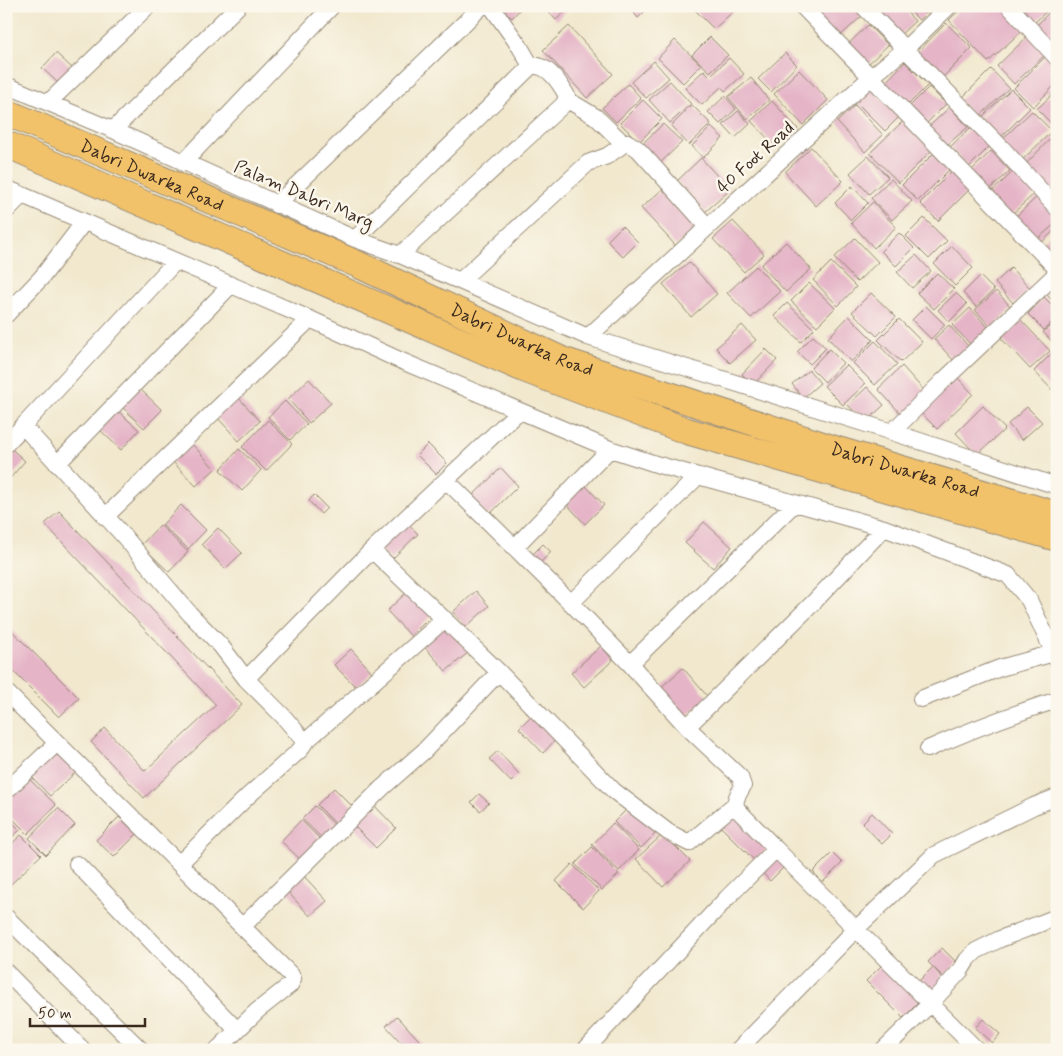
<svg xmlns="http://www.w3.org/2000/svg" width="1063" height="1056" font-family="Mynerve,sans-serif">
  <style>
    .building { fill: #e5b5c7 }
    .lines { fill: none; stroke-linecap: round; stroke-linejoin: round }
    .street-casing { stroke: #968976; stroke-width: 18 }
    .primary-casing { stroke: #968976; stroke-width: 28 }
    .street { stroke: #fff; stroke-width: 16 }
    .primary { stroke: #f2c26a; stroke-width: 26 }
    .labels { text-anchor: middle; stroke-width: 5; stroke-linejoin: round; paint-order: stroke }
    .street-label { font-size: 18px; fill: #3b2a1e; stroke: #fbf7ec }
  </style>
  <rect width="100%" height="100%" fill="#fbf7ec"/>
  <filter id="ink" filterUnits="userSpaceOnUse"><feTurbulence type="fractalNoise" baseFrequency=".02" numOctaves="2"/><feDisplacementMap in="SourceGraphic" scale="10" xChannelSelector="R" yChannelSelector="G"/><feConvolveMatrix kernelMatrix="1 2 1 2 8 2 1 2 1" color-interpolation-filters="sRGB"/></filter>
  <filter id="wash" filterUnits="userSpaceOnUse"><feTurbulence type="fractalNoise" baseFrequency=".0096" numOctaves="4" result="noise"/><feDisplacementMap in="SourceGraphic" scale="20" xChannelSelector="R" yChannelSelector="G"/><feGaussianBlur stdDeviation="1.12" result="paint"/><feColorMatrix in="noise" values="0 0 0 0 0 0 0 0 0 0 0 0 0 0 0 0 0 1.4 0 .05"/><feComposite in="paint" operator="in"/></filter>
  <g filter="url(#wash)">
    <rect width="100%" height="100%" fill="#f1e8ce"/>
    <g id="blocks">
      <!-- building -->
      <path class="building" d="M500,6H523L512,18Z
        M543,6H571L556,20Z
        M629,6H650L638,18Z
        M699,6H739L714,29L695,10Z
        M826,6H855L863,15L837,39L815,16Z
        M883,6H901L915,21L898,37L876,13Z
        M905,6H933L919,20Z
        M964,6H1003L1024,29L988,62L949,20Z
        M1016,6H1052L1033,24Z
        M1055,6H1057V47L1036,26Z
        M946,23L972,48L941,79L916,54Z
        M868,25L888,45L864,68L844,48Z
        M569,26L613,74L587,98L543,50Z
        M1031,33L1049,51L1014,84L997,66Z
        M710,37L728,55L710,72L692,55Z
        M675,40L701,65L683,83L658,58Z
        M56,53L73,69L59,84L42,68Z
        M785,53L797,65L771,92L758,79Z
        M1047,55L1057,64V83L1033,107L1014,88Z
        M729,58L744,74L725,91L721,87L702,105L685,88L704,70L710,76Z
        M654,61L669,78L646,98L631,82Z
        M905,62L928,85L903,110L881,87Z
        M991,69L1009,88L977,119L959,101Z
        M799,70L828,100L803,125L774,94Z
        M751,78L769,100L747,119L728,97Z
        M670,81L691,104L670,123L649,100Z
        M628,84L641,98L616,122L602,108Z
        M929,87L946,104L922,128L905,111Z
        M871,88L899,117L885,131L856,102Z
        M1011,89L1030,108L999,139L980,119Z
        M1057,90V129L1037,109Z
        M725,96L736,109L720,124L708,112Z
        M643,100L662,119L639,142L620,123Z
        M772,101L798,129L777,148L751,121Z
        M692,105L711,124L689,145L671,126Z
        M855,105L883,135L865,152L837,122Z
        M950,107L968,127L941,150L924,131Z
        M738,111L750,124L735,138L723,125Z
        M1032,111L1052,131L1019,163L999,142Z
        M904,120L932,150L899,183L870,153Z
        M663,124L682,142L659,164L641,145Z
        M972,126L991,145L969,167L950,147Z
        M711,127L723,138L703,158L692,146Z
        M1053,136L1057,140V185L1047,194L1021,169Z
        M811,147L843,181L816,206L785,172Z
        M991,151L1010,171L986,193L968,174Z
        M934,153L950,169L918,201L902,185Z
        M868,156L888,177L869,194L850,173Z
        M701,158L730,190L705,212L677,181Z
        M1015,170L1036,192L1008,218L987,196Z
        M951,172L969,190L938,221L920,203Z
        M891,179L912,201L892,220L871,198Z
        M852,186L868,203L851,220L835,203Z
        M665,187L699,225L676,246L641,208Z
        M1038,196L1057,216V222L1033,243L1012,220Z
        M873,202L896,227L874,248L851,223Z
        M924,218L947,241L929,259L906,236Z
        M733,221L764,254L744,272L713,239Z
        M622,226L638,242L623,257L607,241Z
        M1057,228V267L1037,247Z
        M899,233L914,248L896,266L881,251Z
        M855,238L878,262L857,282L834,258Z
        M786,242L811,269L786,292L761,265Z
        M952,246L973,268L955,286L934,264Z
        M916,255L931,271L912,288L897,272Z
        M689,262L717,294L691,317L663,284Z
        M831,262L856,287L838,306L813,280Z
        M756,266L780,291L751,318L727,293Z
        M1011,268L1031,289L1014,304L995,283Z
        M937,273L954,289L934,309L917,293Z
        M980,276L994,290L976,307L963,293Z
        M809,283L835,308L817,326L791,301Z
        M1057,283V305L1046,294Z
        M996,291L1012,308L992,328L975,310Z
        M871,293L896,317L877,336L852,312Z
        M956,293L967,304L949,322L938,310Z
        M1044,297L1057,310V317L1044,330L1028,314Z
        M787,303L814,329L801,342L774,316Z
        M926,306L945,325L931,339L912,320Z
        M970,308L990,329L972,346L952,325Z
        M849,316L873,340L851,362L828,338Z
        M1019,318L1050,351L1030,369L999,336Z
        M899,319L922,342L901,362L878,340Z
        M1057,320V347L1043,332Z
        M742,325L756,340L730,363L716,348Z
        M949,325L969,347L954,361L934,339Z
        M813,336L826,348L810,364L797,352Z
        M875,341L897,364L875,385L853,363Z
        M766,349L777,360L753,385L742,374Z
        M829,349L843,363L825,382L811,368Z
        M1053,352L1057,356V395L1034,371Z
        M846,365L865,384L843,405L824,386Z
        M902,366L927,394L903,416L878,389Z
        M809,370L820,383L803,398L792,384Z
        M957,377L973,394L937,429L921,413Z
        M309,379L331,403L309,423L288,399Z
        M867,387L884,405L865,423L848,405Z
        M139,388L162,410L144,428L121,406Z
        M237,396L260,421L239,441L216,416Z
        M285,401L307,424L290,440L268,417Z
        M983,406L1005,429L977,455L956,433Z
        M1027,407L1042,422L1022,440L1008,424Z
        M116,409L139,430L121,450L98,428Z
        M268,420L292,444L266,471L242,447Z
        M191,443L215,469L196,486L172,461Z
        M6,444L25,461L6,483Z
        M428,444L447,463L436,474L417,455Z
        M239,449L261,470L242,491L220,470Z
        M501,468L518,486L488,516L470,498Z
        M582,482L604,505L585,524L563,500Z
        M314,495L327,508L321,514L309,501Z
        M181,505L206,530L188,549L162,525Z
        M59,511L242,705L144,798L91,742L105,728L145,771L216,705L45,524Z
        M406,521L418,534L391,560L378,547Z
        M704,522L732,547L713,568L685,543Z
        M160,525L188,552L169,572L141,545Z
        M218,528L242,553L225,569L202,544Z
        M543,544L551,552L537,566L529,558Z
        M409,590L433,614L411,636L387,611Z
        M476,591L489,606L466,627L453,612Z
        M6,625L79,698L59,717L6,664Z
        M445,625L469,652L446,671L423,645Z
        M601,646L613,660L584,687L571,673Z
        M351,649L372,672L356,687L334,665Z
        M683,668L708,697L684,718L658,690Z
        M534,713L558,737L543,753L519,728Z
        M54,748L76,772L50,796L28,773Z
        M498,751L519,774L511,782L489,759Z
        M27,777L56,805L28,834L6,812V798Z
        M334,788L355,809L338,826L317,805Z
        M479,794L489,803L480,811L471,802Z
        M372,803L396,828L376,848L352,824Z
        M315,806L337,827L324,840L302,819Z
        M630,806L657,832L641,848L614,822Z
        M58,808L75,825L46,855L29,838Z
        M872,813L892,834L882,844L862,823Z
        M735,814L769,847L755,861L721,827Z
        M6,816L20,830L6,843Z
        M119,817L137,834L114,857L96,840Z
        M301,820L323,842L303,862L281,841Z
        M613,823L639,850L619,871L592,845Z
        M663,834L690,861L663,887L636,859Z
        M21,835L41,855L8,887L6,885V849Z
        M592,847L619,874L602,890L575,864Z
        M832,853L842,863L823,882L813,872Z
        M774,855L785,866L770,881L759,869Z
        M572,864L599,891L583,908L556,881Z
        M301,873L327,901L310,916L284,888Z
        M942,948L957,963L943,977L928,962Z
        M884,963L921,1000L903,1018L866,981Z
        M933,967L947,983L930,999L916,984Z
        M397,1016L428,1050H408L386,1026Z
        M983,1019L1000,1034L992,1043L975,1028Z"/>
    </g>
  </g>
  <g filter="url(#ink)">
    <use href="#blocks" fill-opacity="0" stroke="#968976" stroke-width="1"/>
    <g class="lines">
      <defs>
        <path id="street" d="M491,6L520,47L531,66
          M802,6L1057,269
          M863,6L1001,147L1057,208
          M1009,6L1057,58
          M6,85L113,130L355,239L400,255L588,337L892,432L1057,486
          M566,99L596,117L624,144
          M49,102L148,6
          M113,130L238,6
          M183,163L332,6
          M6,188L310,319L397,359L610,449L659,465L884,528L1008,575L1029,600L1057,660
          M276,205L482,6
          M6,211L22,195
          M355,239L531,66C547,63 560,83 567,96L564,104L400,255
          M175,262L23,426L122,534L190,614L221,646L246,679L372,550L499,672L614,791L668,832L689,843L735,804
          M460,281L588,163L607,156L627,142L638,149L708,227
          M6,315L42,277L84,222
          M588,337L870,78L904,50L949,6
          M892,432L943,381L1057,273
          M6,444L23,426
          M57,464L230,286
          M446,480L571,603L630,664L687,727L740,777L743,786C739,794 733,799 737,809L776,849
          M105,517L310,319
          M515,547L610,449
          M372,550L519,411
          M571,603L698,476
          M630,664L795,503
          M246,679L283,716L305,742
          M6,692L291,975L293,979L290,985L257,1011L217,1050
          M921,699L1000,668L1054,653
          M687,727L812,604L884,528
          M928,749C970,730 1013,714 1057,700
          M6,791L57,743
          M77,864L237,1030
          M179,864L248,796L300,750L305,742L445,619
          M7,918L141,1050
          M243,926L382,788L424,751L499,672
          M6,972L83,1050
          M585,1050L727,898L776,849L977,1050
          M738,1050L856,929L934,855L1034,806L1057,797
          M883,1050L930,1004L961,970L967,960L976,951L1000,939L1057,917"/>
        <g id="primary">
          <path id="s1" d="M6,112L357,264L562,360L841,451L1057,515"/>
          <path d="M6,144L524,369L687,431L1057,538"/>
        </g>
      </defs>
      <!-- street casing -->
      <use href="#street" class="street-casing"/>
      <!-- primary casing -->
      <use href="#primary" class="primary-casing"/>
      <!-- street -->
      <use href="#street" class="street"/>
      <!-- primary -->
      <use href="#primary" class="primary"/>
    </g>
  </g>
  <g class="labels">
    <!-- street labels -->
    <g class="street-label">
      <text transform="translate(755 157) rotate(-42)" y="6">40 Foot Road</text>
      <text dy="6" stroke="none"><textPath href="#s1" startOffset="159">Dabri Dwarka Road</textPath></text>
      <text transform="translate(304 194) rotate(23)" y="6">Palam Dabri Marg</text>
      <text dy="6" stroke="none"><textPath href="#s1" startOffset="564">Dabri Dwarka Road</textPath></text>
      <text dy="6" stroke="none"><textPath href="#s1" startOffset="969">Dabri Dwarka Road</textPath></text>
    </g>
  </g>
  <!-- margin -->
  <rect width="1063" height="1056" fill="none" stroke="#fbf7ec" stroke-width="25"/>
  <!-- scale -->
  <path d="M30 1018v8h115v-8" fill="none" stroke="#3b2a1e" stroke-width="2.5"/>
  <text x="38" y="1018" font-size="15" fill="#3b2a1e" stroke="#fbf7ec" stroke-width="4" paint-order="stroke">50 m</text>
</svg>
